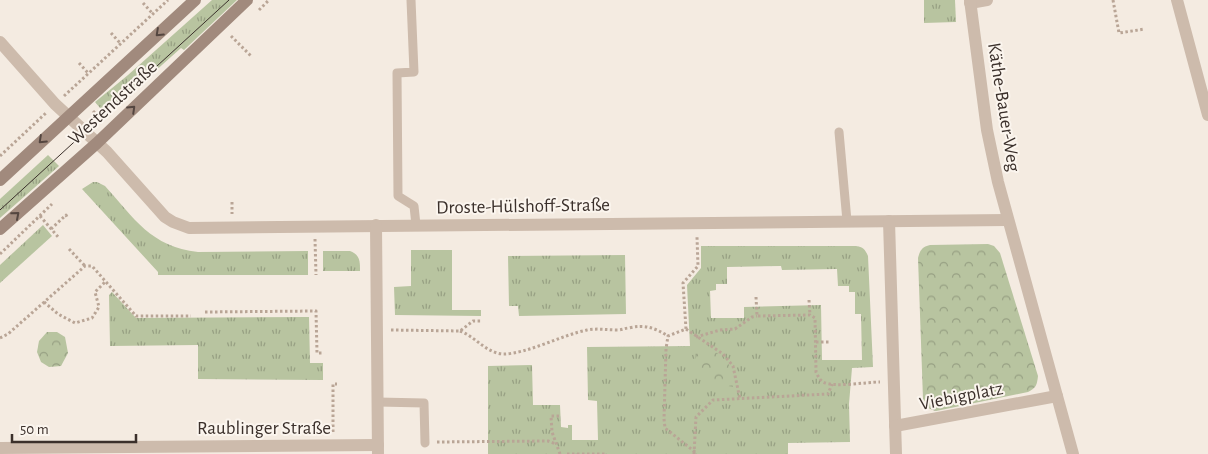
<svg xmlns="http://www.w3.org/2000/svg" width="1208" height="454" font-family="'Alegreya Sans',sans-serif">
<defs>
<pattern id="grass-tufts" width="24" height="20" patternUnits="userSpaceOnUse" patternTransform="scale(1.25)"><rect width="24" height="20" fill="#b8c4a0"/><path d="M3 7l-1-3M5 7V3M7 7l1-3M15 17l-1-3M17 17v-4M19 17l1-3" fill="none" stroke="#97a083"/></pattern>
<pattern id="park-crowns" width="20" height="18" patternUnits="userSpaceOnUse" patternTransform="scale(1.25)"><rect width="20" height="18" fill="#b8c4a0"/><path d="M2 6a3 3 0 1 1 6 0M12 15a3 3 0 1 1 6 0" fill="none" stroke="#97a083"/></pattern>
</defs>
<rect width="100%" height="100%" fill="#f4ebe1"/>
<g fill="url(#grass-tufts)" fill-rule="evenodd">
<path d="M212 0H237L184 50 181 48 106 115 95 102 128 75Z"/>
<path d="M924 0H955L956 22 924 23Z"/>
<path d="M48 155 59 166 0 218V199Z"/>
<path d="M93 182H97L105 186C134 218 151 247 198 252L308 251V275H158V272L82 189Z"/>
<path d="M43 225 52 236 0 283V265Z"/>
<path d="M701 246H856C863 247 865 249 868 256L873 367 852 368 849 404 850 442 788 443V454H488V366L532 365 533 405H560L561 427 568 428V425H572V440H598L597 401 588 400 587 347 690 346 687 285 701 268ZM781 266 782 270 837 269 838 286H849V292H855V314H861L862 360H822L821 305 744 307V318H711L710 291 716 290V284H727V267Z"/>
<path d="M411 250H452V310H481V316L395 315 394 287 411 286Z"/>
<path d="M323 251H350C360 255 360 261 360 271H323Z"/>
<path d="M625 255 626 314 519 316 518 306H509L508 256Z"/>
<path d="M112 292 136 318 309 317 310 363H323V380L198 379V345L110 346 109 295Z"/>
</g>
<g fill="url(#park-crowns)">
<path d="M988 244 994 246 1000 253 1038 376C1037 385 1036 388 1028 392L936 411C928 409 925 406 923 399L918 258C920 250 922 247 930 245Z"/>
<path d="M47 332H57L65 337 68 353 61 366 49 367 41 362 37 352 39 341Z"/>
<path d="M698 351 718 353 731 367 733 387 704 381 695 361Z"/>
</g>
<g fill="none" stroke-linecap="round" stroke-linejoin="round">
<g stroke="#b9a596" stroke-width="3" stroke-dasharray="2.5 2.5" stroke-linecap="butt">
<path d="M1113 0 1119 33 1145 29"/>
<path d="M143 3 153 14"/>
<path d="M259 10 269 0"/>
<path d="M111 33 121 44"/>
<path d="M231 36 252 57"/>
<path d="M79 63 89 74"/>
<path d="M994 83 1004 81"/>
<path d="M64 96 168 0"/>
<path d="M93 111 102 121"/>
<path d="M0 156 47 112"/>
<path d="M232 202V214"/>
<path d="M40 216 59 238"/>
<path d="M51 229 66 215 67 217"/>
<path d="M315 239 316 275"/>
<path d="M69 249 85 266"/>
<path d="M0 254 52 204"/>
<path d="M756 297 757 316 810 315 815 318 816 372C818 376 819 379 823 382 834 388 866 382 880 382"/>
<path d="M809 300 810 315"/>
<path d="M44 302 58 314 75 323 92 318 99 307 95 292 105 282"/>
<path d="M205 312 316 311 317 353H324"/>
<path d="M686 329 723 354 733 366 740 399"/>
<path d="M391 330 460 331 473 321H482"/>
<path d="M460 331C476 337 486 353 503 354 527 354 562 335 587 330 598 328 607 330 618 330 622 330 625 328 629 328 645 324 655 328 668 336"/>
<path d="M696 337 720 330 735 329 752 317 757 316"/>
<path d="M0 338 8 334 85 266H92L136 316H191"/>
<path d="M816 342H830"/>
<path d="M333 432V384H337"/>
<path d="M437 442 548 441 556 444"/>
<path d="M695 452 665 428 664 419 666 349 668 336 686 329 683 283 698 266 697 237"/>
<path d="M560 454 552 432 551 416H560"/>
<path d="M567 454H605"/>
<path d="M694 454 696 417 713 400 828 394 832 384"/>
</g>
<g stroke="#cdbbac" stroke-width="9">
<path d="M411 0 414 72 397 73 398 196 414 206 416 225"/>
<path d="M839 132 847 221"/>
<path d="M378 402 424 403 425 443"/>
</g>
<g stroke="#cdbbac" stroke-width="12">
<path d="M1177 0 1208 115"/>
<path d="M970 3 987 0"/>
<path d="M0 42 55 104 107 152 165 217 173 222 189 228 1007 220"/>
<path d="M889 221 896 454"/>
<path d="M376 225 378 453"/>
<path d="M1057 396 1073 454"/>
<path d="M895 426 1057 396 998 182 987 130 970 0"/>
<path d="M0 448 378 445"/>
</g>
<g stroke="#a18a7d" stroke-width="12">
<path d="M0 180 195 0"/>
<path d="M0 229 97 143 247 0"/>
</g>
<path stroke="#3b302b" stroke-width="1" d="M0 210 229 0"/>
</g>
<defs><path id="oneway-chevron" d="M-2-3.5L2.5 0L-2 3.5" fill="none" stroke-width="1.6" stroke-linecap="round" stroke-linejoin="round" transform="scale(1.25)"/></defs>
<g stroke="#544640">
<use href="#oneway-chevron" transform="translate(159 33) rotate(137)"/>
<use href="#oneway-chevron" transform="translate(132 109) rotate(-44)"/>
<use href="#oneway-chevron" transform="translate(42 140) rotate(137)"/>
<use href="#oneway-chevron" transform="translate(16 215) rotate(-41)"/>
</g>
<g text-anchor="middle" stroke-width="4" stroke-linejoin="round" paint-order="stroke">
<g font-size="19" fill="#3b302b" stroke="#fbf5ee">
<text transform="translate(112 102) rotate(-43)" y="7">Westendstraße</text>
<text transform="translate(1005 107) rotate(81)" y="7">Käthe-Bauer-Weg</text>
<text transform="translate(523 205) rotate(-1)" y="7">Droste-Hülshoff-Straße</text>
<text transform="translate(961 395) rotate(-11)" y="7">Viebigplatz</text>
<text x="264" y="434">Raublinger Straße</text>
</g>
</g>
<path d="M12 434v8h124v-8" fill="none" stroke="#3b302b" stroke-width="2.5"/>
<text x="20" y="434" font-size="15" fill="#3b302b" stroke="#fbf5ee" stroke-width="4" paint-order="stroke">50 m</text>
</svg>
